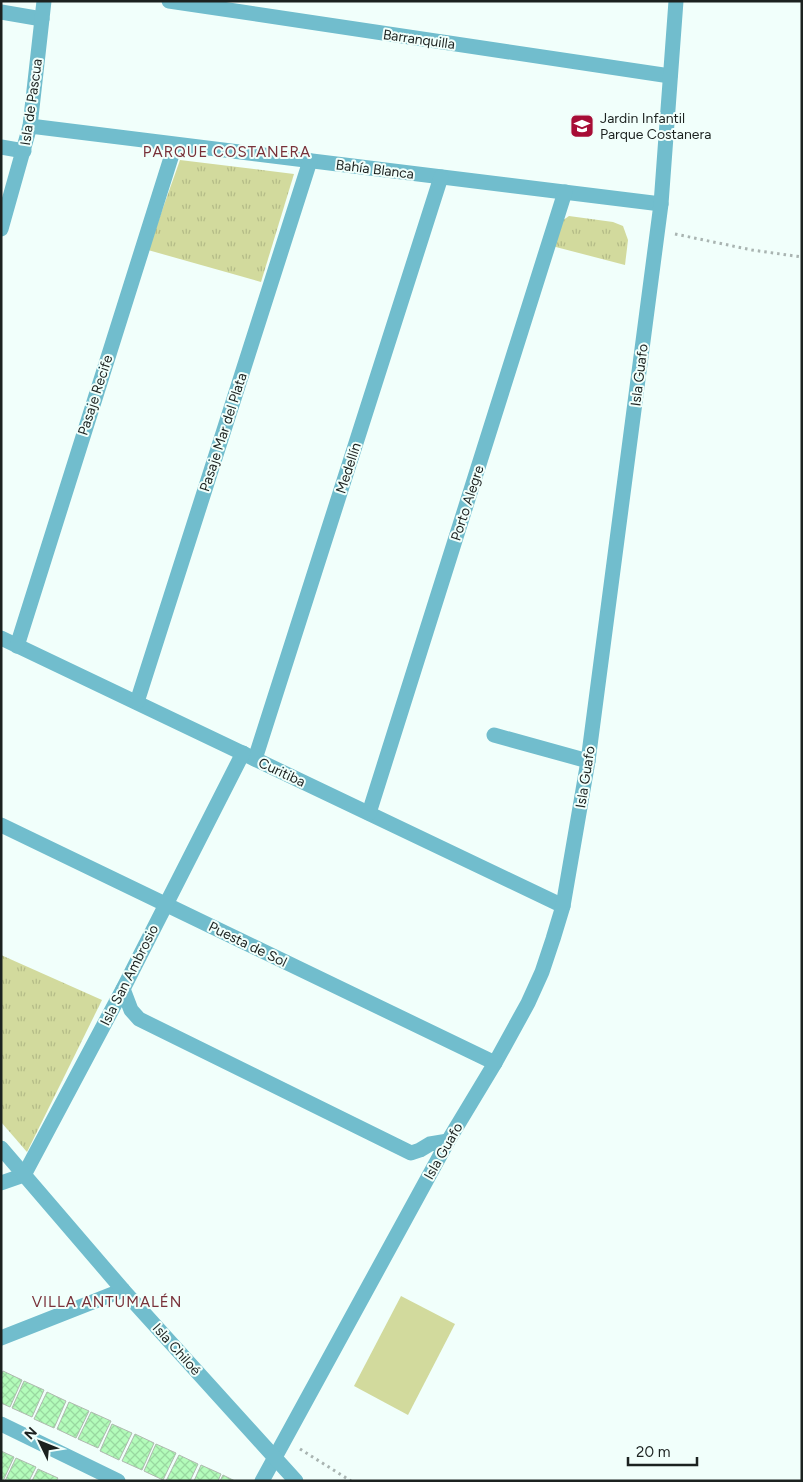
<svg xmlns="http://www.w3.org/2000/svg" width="803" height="1482" font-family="Figtree,sans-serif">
<defs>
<pattern id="grass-tufts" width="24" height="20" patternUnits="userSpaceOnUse" patternTransform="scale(1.25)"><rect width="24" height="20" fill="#d2da9d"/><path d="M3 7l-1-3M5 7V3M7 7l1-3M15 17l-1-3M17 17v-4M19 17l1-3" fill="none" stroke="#b4bb87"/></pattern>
<pattern id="building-cross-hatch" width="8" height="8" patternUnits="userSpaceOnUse" patternTransform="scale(1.25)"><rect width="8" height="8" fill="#b3fcba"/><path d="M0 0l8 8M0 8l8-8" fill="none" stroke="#99d8a0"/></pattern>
</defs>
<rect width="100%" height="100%" fill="#f1fffb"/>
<g fill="url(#grass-tufts)">
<path d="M180 160 294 174 261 282 148 250Z"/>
<path d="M569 216 613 222 623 226 628 240 625 265 552 246 562 221Z"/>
<path d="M1 955 102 1000 27 1152 1 1122Z"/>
</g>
<path fill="#d2da9d" d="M401 1296 455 1324 408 1415 354 1386Z"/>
<g fill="url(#building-cross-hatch)" stroke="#afbaaf">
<path d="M3 1371 22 1380 10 1407 1 1403V1375Z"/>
<path d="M24 1381 44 1390 32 1417 12 1408Z"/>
<path d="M47 1392 66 1401 54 1428 34 1419Z"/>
<path d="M69 1402 89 1411 76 1438 57 1429Z"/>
<path d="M91 1412 111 1421 98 1448 78 1439Z"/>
<path d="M112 1424 132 1433 119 1460 100 1451Z"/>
<path d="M135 1434 154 1443 142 1470 122 1461Z"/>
<path d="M156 1444 176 1453 163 1480 144 1471Z"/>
<path d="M1 1451 14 1457 3 1481H1Z"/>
<path d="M179 1455 198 1464 190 1481H166Z"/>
<path d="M16 1458 36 1467 29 1481H5Z"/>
<path d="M201 1465 221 1474 218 1481H194Z"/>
<path d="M38 1469 58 1478 56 1481H32Z"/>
<path d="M223 1475 235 1481H220Z"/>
</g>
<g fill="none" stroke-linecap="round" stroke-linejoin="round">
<g stroke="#a9b4b1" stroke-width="3" stroke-dasharray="2.5 4" stroke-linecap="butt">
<path d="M675 234 752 250 802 257"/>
<path d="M300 1449 351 1481"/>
</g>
<g stroke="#71bdcd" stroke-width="15">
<path d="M169 1 670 76"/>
<path d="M1 12 42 19"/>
<path d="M30 126 661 204"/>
<path d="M1 147 24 151"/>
<path d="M1 229 30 126 44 1"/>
<path d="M1 638 563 906"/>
<path d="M17 646 175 145"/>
<path d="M137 702 310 161"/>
<path d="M494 735 588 761"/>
<path d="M255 759 441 177"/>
<path d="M369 813 565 192"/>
<path d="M1 825 495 1063"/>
<path d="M123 989 131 1010 139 1019 411 1153 420 1150 430 1144 448 1141"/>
<path d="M1 1183 24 1175 123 989 243 753"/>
<path d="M1 1338 123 1290"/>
<path d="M1 1424 118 1481"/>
<path d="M262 1481 448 1141 495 1063 528 1003 542 972 553 939 563 906 588 761 661 204 676 1"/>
</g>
<path stroke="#71bdcd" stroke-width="15" d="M1 1148 123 1290 296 1481"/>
</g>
<defs>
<g id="school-square" transform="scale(1.25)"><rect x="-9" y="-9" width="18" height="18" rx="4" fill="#a70d36" stroke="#f1fffb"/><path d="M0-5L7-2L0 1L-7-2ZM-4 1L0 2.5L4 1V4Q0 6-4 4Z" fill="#fff"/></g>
</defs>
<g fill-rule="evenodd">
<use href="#school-square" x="582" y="126"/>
</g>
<g text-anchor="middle" stroke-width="4" stroke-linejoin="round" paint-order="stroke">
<g font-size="14" fill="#1c2220" stroke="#f1fffb">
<text transform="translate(419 39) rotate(8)" y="5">Barranquilla</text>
<text transform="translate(31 102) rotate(-82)" y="5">Isla de Pascua</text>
<text transform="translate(375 169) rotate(7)" y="5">Bahía Blanca</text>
<text transform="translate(639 375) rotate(-83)" y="5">Isla Guafo</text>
<text transform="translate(95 395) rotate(-72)" y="5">Pasaje Recife</text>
<text transform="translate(223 432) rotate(-72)" y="5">Pasaje Mar del Plata</text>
<text transform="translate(348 468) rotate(-72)" y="5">Medellín</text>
<text transform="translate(467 503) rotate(-72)" y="5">Porto Alegre</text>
<text transform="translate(282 772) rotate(25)" y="5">Curitiba</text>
<text transform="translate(585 777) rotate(-81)" y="5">Isla Guafo</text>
<text transform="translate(248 944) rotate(26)" y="5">Puesta de Sol</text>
<text transform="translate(129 975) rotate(-63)" y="5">Isla San Ambrosio</text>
<text transform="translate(443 1151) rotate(-60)" y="5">Isla Guafo</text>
<text transform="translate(177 1349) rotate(48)" y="5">Isla Chiloé</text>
</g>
<g font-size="14" fill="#1c2220" stroke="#f1fffb" text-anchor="start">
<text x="600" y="123">Jardin Infantil<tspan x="600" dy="16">Parque Costanera</tspan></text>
</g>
<g font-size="15" letter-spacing="1" fill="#793139" stroke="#f1fffb">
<text x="227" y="157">PARQUE COSTANERA</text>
<text x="107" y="1307">VILLA ANTUMALÉN</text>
</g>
</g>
<rect width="803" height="1482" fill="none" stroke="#1c2220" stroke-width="5"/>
<g transform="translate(40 1442) rotate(313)" stroke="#f1fffb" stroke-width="4" paint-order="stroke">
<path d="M0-4L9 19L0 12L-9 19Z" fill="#1c2220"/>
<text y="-8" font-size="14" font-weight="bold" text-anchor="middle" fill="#1c2220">N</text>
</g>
<path d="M628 1457v8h69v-8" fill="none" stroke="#1c2220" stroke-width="2.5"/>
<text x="636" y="1457" font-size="15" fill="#1c2220" stroke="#f1fffb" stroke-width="4" paint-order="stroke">20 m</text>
</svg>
